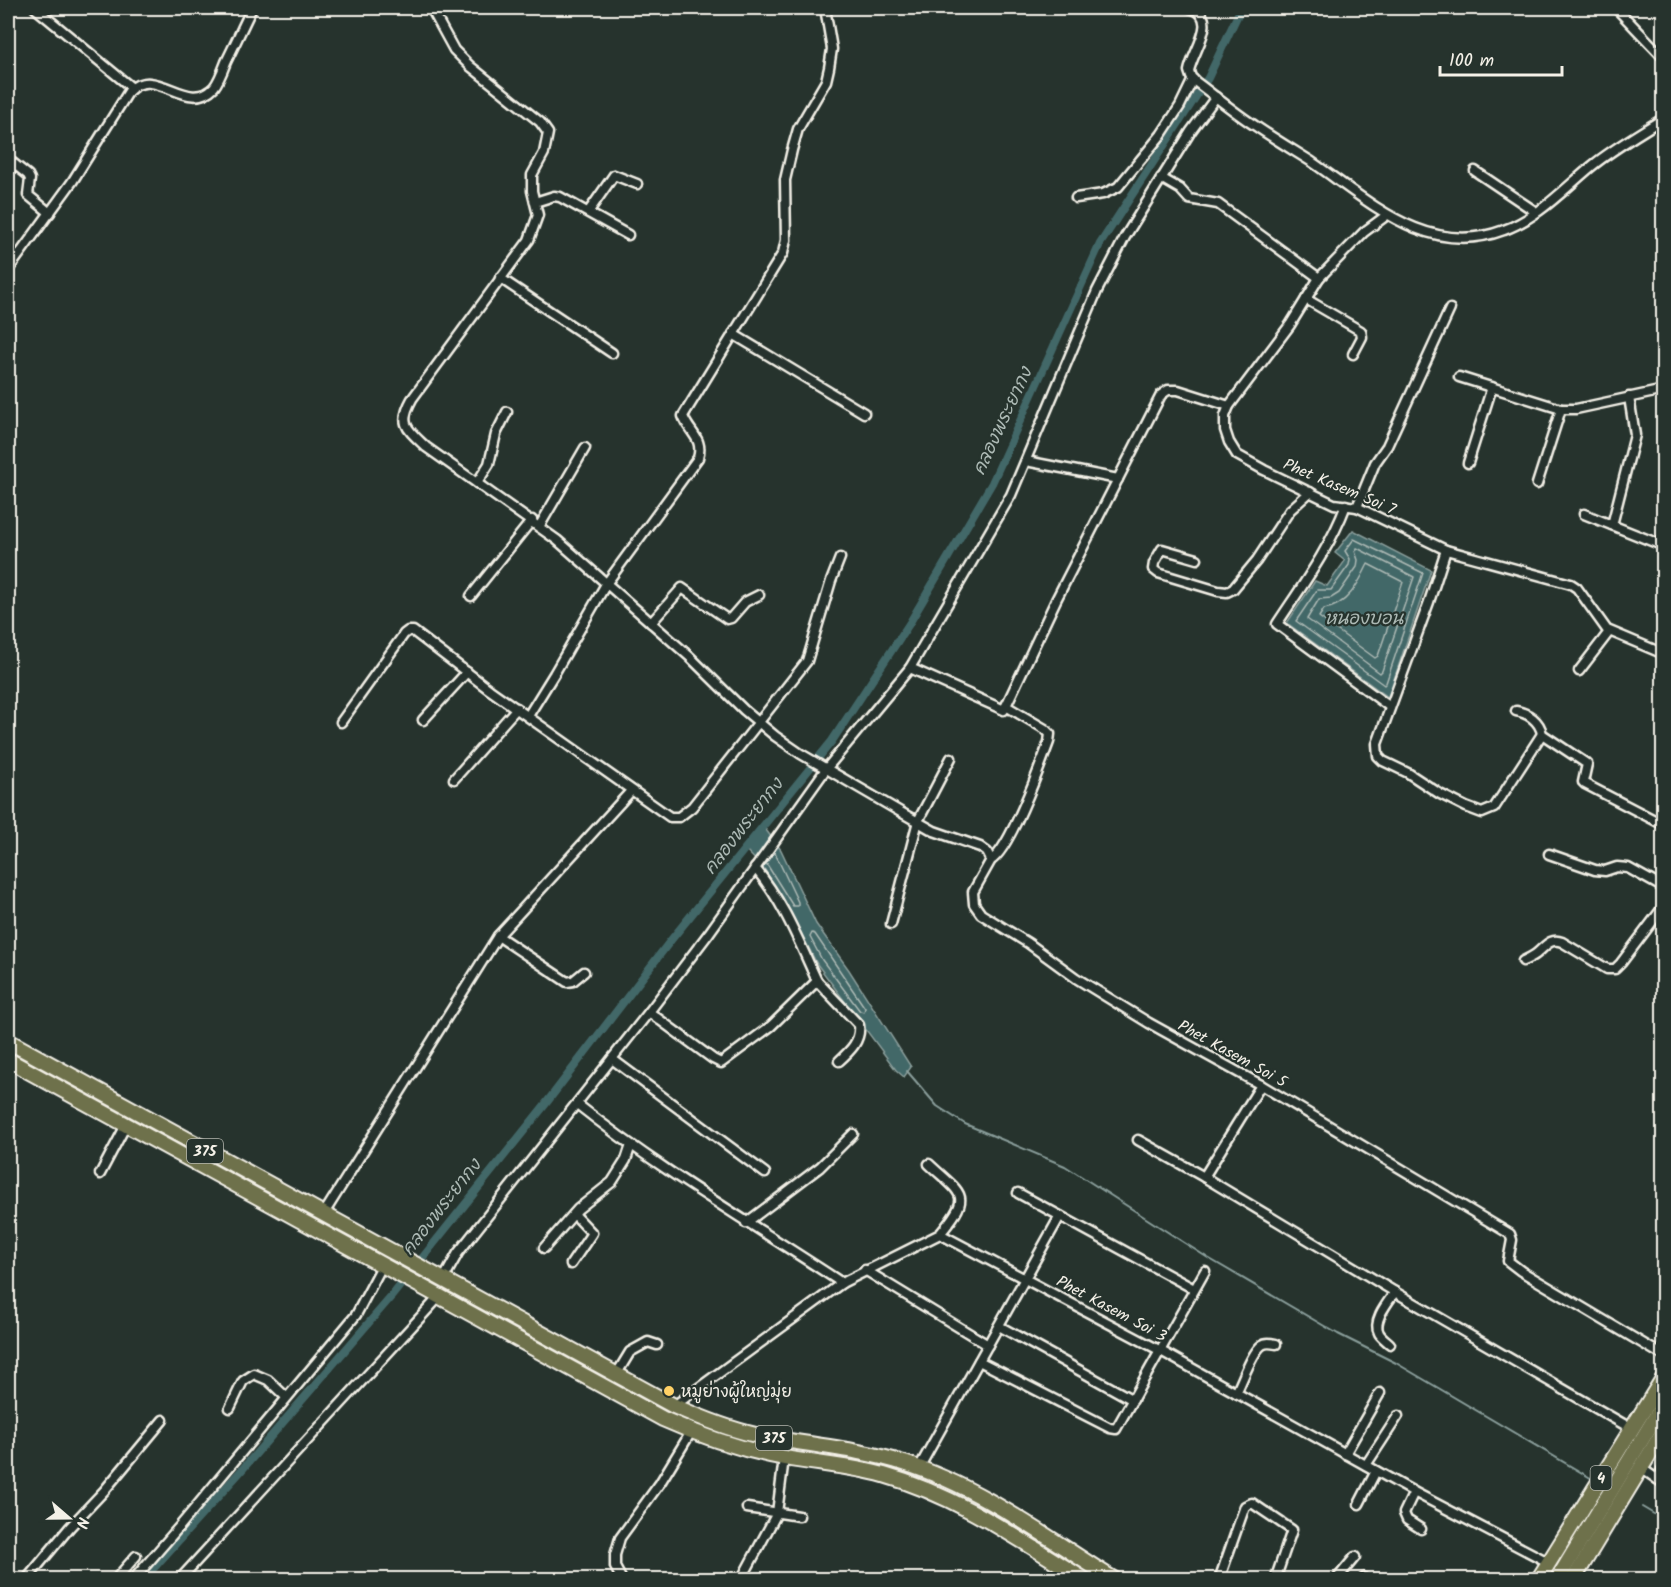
<svg xmlns="http://www.w3.org/2000/svg" width="1671" height="1587" font-family="Kalam,'Playpen Sans Thai',sans-serif">
<rect width="100%" height="100%" fill="#26332d"/>
<filter id="ink" filterUnits="userSpaceOnUse"><feTurbulence type="fractalNoise" baseFrequency=".0167" numOctaves="2"/><feDisplacementMap in="SourceGraphic" scale="12" xChannelSelector="R" yChannelSelector="G"/><feConvolveMatrix kernelMatrix="1 2 1 2 8 2 1 2 1" color-interpolation-filters="sRGB"/></filter>
<g filter="url(#ink)">
<g fill="#436768" stroke="#8a9e9b" stroke-width="1.5">
<path d="M1353 530 1431 570 1388 697 1287 623 1315 581 1327 586 1345 561 1335 553Z"/>
<path d="M763 826 781 850 816 924 849 970 911 1067 904 1077 896 1070 817 964 794 919 765 870 745 849Z"/>
</g>
<g fill="none" stroke-linecap="round" stroke-linejoin="round">
<g stroke="#adbab5" stroke-width="1.5">
<path d="M1354 539 1423 573 1386 683 1384 685 1296 621 1317 590H1331L1349 565 1350 559 1345 551Z"/>
<path d="M1357 548 1414 577 1382 671 1380 673 1307 619 1319 599 1331 598 1339 593 1357 567 1358 560 1355 551Z"/>
<path d="M1368 564 1403 582 1378 656 1375 658 1319 617 1324 609C1347 606 1359 583 1368 564Z"/>
<path d="M766 863 793 906H798V902L774 851"/>
<path d="M812 933 815 934 865 1008 864 1012 860 1011 822 960 810 937Z"/>
</g>
<g stroke="#8a9e9b" stroke-width="2">
<path d="M907 1071 937 1106 965 1124 1065 1166 1208 1258 1338 1334 1396 1363 1594 1480"/>
<path d="M1642 1507 1664 1520"/>
</g>
<path stroke="#436768" stroke-width="8" d="M143 1580 241 1471 391 1297 544 1106 671 940 832 741 909 624 992 483 1100 244 1208 78 1241 8"/>
<g stroke="#f4f1e8" stroke-width="13">
<g id="minor">
<path d="M35 8 132 88"/>
<path d="M431 8 454 50 470 66 540 122 548 133 544 153 532 175V191L538 215 529 240 412 399C398 424 407 429 426 447L557 540 690 657 744 710 775 736 801 754 904 814 934 831 980 847 987 852 991 860 973 892 974 904 981 914 1028 943 1076 978 1149 1023 1261 1085 1510 1234 1512 1240 1508 1261 1521 1271 1664 1356"/>
<path d="M1190 8C1221 17 1193 50 1189 71L1191 77 1196 82C1215 96 1234 112 1254 125 1273 138 1293 150 1312 162 1369 201 1428 259 1504 230 1538 218 1564 189 1592 166 1614 148 1639 134 1664 118"/>
<path d="M1616 8 1664 58"/>
<path d="M8 159 28 175 30 179 28 195 50 213"/>
<path d="M1475 171 1536 212"/>
<path d="M1161 178 1180 189 1189 199 1218 204 1319 278"/>
<path d="M1076 198 1103 194 1118 187 1161 135 1180 106 1193 79"/>
<path d="M535 202 554 196 560 197 628 235"/>
<path d="M589 211 614 175 637 184"/>
<path d="M1387 215 1364 232 1319 278 1290 325 1229 406 1225 416V430L1229 442 1237 455 1264 470 1334 504 1357 507 1446 550 1571 584 1577 588 1607 630 1664 654"/>
<path d="M8 270 72 182 129 91C156 64 187 115 214 87 219 81 223 70 226 62 235 44 243 26 252 8"/>
<path d="M500 278 612 353"/>
<path d="M1306 299 1361 331 1362 337 1353 354"/>
<path d="M733 334 864 413"/>
<path d="M1459 377 1561 409H1576L1664 390"/>
<path d="M1026 461 1118 479"/>
<path d="M1468 463 1492 387"/>
<path d="M477 483 489 464 496 434 507 412"/>
<path d="M1537 484 1561 409"/>
<path d="M1346 505C1330 548 1302 586 1277 624L1390 707"/>
<path d="M1357 507 1375 463 1387 446 1450 309"/>
<path d="M1584 514 1664 546"/>
<path d="M1612 525 1635 435 1629 397"/>
<path d="M539 527 585 448"/>
<path d="M1446 550 1429 602 1377 744 1378 756 1383 761 1408 773 1440 794 1466 807 1482 813 1494 808 1542 734"/>
<path d="M1197 559 1162 549 1154 563 1153 569 1158 573 1218 591 1227 592 1233 589 1257 560 1290 510 1310 492"/>
<path d="M471 596 532 520"/>
<path d="M651 623 682 588 727 619 731 618 745 602 759 595"/>
<path d="M910 668 1011 495 1097 291 1125 237 1191 131 1216 97"/>
<path d="M1579 671 1609 632"/>
<path d="M1516 711C1528 713 1540 721 1542 734L1587 764 1583 782 1585 784 1664 825"/>
<path d="M528 716 554 674 606 584 698 458C704 438 689 433 683 416L783 253 786 240 785 180 792 150 798 129 826 81 829 68 832 49 825 8"/>
<path d="M423 720 467 672"/>
<path d="M341 722 404 634 408 631H413L490 690 670 817H679L692 807 807 661 831 581 840 558"/>
<path d="M454 779 517 708"/>
<path d="M1549 854 1595 870 1605 871 1617 867 1628 868 1664 888"/>
<path d="M991 860C1009 851 1041 764 1049 742L1050 734 1045 729 1006 706"/>
<path d="M755 868C783 901 799 942 817 981"/>
<path d="M891 924 918 821 951 758"/>
<path d="M498 936 567 982 573 981 584 972"/>
<path d="M1523 961C1527 959 1532 957 1536 954 1545 947 1550 937 1562 942L1607 969H1615L1621 963 1664 906"/>
<path d="M649 1012 713 1059 721 1063 771 1026 817 981 859 1025C861 1041 850 1051 839 1061"/>
<path d="M612 1059 765 1173"/>
<path d="M577 1104C661 1171 753 1224 842 1283"/>
<path d="M1138 1140 1204 1177 1395 1292 1632 1429"/>
<path d="M929 1164C963 1196 973 1194 940 1234"/>
<path d="M100 1174 126 1125"/>
<path d="M1204 1177 1261 1085"/>
<path d="M1018 1193 1194 1289"/>
<path d="M323 1215 498 936 631 791"/>
<path d="M746 1223 820 1167 853 1134"/>
<path d="M544 1248 578 1209 612 1182 626 1160 631 1145"/>
<path d="M571 1264 592 1233 574 1214"/>
<path d="M865 1270 988 1345"/>
<path d="M443 1280 458 1253 649 1012 709 933 826 769 910 668 1004 710 1056 600 1161 395 1168 390H1178L1229 406"/>
<path d="M999 1326 1133 1400"/>
<path d="M1390 1344C1387 1341 1381 1337 1379 1333 1372 1321 1388 1302 1395 1292"/>
<path d="M979 1361 1110 1428 1116 1429 1205 1271"/>
<path d="M616 1375 630 1352 648 1342 657 1345"/>
<path d="M1236 1393C1242 1382 1252 1352 1262 1345 1266 1342 1271 1343 1276 1344"/>
<path d="M674 1406 842 1283 940 1234 1161 1351 1414 1492 1548 1562"/>
<path d="M230 1408 243 1381 254 1374 268 1380 286 1397"/>
<path d="M1345 1454 1380 1393"/>
<path d="M1366 1465 1398 1416"/>
<path d="M919 1468 1060 1216"/>
<path d="M1641 1468 1664 1484"/>
<path d="M1657 1479 1664 1468"/>
<path d="M1414 1492 1404 1513 1407 1520 1421 1529"/>
<path d="M1359 1504 1376 1471"/>
<path d="M747 1508 799 1516"/>
<path d="M26 1580 70 1527 104 1491 163 1420"/>
<path d="M115 1580 136 1556"/>
<path d="M133 1580 180 1526 356 1315 382 1266"/>
<path d="M179 1580 439 1297"/>
<path d="M622 1580 615 1567V1555L620 1538 660 1483 691 1432"/>
<path d="M741 1580 777 1513 784 1458"/>
<path d="M1219 1580 1245 1506 1252 1503 1292 1530 1275 1580"/>
<path d="M1336 1580 1355 1557"/>
<path d="M1362 1580 1364 1578"/>
</g>
</g>
<g stroke="#f4f1e8" stroke-width="18">
<g id="primary">
<path d="M8 1041 674 1406C701 1418 728 1429 756 1435 805 1445 856 1448 904 1463 981 1487 1047 1538 1115 1580"/>
<path d="M8 1060 663 1419C703 1437 742 1450 785 1458 817 1464 852 1466 884 1475 958 1496 1020 1540 1085 1580"/>
</g>
</g>
<g stroke="#f4f1e8" stroke-width="18">
<g id="trunk">
<path d="M1538 1580 1664 1377"/>
<path d="M1557 1580 1664 1403"/>
<path d="M1573 1580 1664 1430"/>
</g>
</g>
<use href="#minor" stroke="#26332d" stroke-width="8"/>
<use href="#primary" stroke="#6e714b" stroke-width="14"/>
<use href="#trunk" stroke="#6e714b" stroke-width="14"/>
</g>
</g>
<circle fill="#ffd166" stroke="#26332d" stroke-width="2" cx="669" cy="1391" r="6"/>
<g text-anchor="middle" stroke-width="4.5" stroke-linejoin="round" paint-order="stroke">
<g fill="#26332d" stroke="#b6b8b0" stroke-width="1.5">
<rect x="187" y="1139" width="36" height="24" rx="4.5"/>
<rect x="756" y="1426" width="36" height="24" rx="4.5"/>
<rect x="1590.5" y="1466" width="21" height="24" rx="4.5"/>
</g>
<g font-size="15" font-weight="bold" fill="#f4f1e8">
<text x="205" y="1156">375</text>
<text x="774" y="1443">375</text>
<text x="1601" y="1483">4</text>
</g>
<g font-size="16" fill="#f4f1e8" stroke="#26332d">
<text transform="translate(1340 486) rotate(23)" y="6">Phet Kasem Soi 7</text>
<text transform="translate(1233 1053) rotate(29)" y="6">Phet Kasem Soi 5</text>
<text transform="translate(1112 1308) rotate(28)" y="6">Phet Kasem Soi 3</text>
</g>
<g font-size="16" fill="#f4f1e8" stroke="#26332d" text-anchor="start">
<text x="681" y="1397">หมูย่างผู้ใหญ่มุ่ย</text>
</g>
<g font-size="18" font-style="italic" fill="#adbab5" stroke="#26332d">
<text transform="translate(1002 421) rotate(-65)" y="6">คลองพระยากง</text>
<text x="1364" y="624">หนองบอน</text>
<text transform="translate(743 826) rotate(-52)" y="6">คลองพระยากง</text>
<text transform="translate(441 1207) rotate(-52)" y="6">คลองพระยากง</text>
</g>
</g>
<rect width="1671" height="1587" fill="none" stroke="#26332d" stroke-width="30"/>
<rect x="15" y="15" width="1641" height="1557" fill="none" stroke="#f4f1e8" stroke-width="2" filter="url(#ink)"/>
<g transform="translate(69 1518) rotate(110)" stroke="#26332d" stroke-width="4.5" paint-order="stroke">
<path d="M0-4.5L10 22L0 15L-10 22Z" fill="#f4f1e8"/>
<text y="-9" font-size="16" font-weight="bold" text-anchor="middle" fill="#f4f1e8">N</text>
</g>
<path d="M1440 66v9h122v-9" fill="none" stroke="#f4f1e8" stroke-width="3"/>
<text x="1449" y="66" font-size="18" fill="#f4f1e8" stroke="#26332d" stroke-width="4.5" paint-order="stroke">100 m</text>
</svg>
